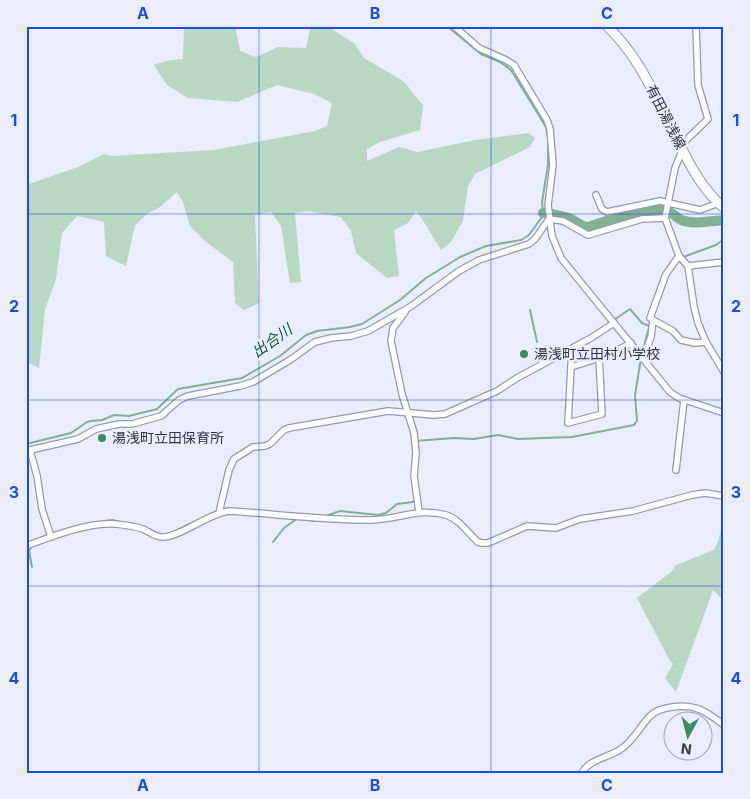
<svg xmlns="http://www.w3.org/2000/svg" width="750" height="799" font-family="Inter,'Noto Sans JP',sans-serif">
<rect width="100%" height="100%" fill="#ebedfd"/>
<g fill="#b8d8c3">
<path d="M184 26H235L240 51 256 57 278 47 306 48 311 26H332L333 30 354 43 364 58 403 81 423 105 420 130 380 142 367 149V161L399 147 418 152 475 140 528 133 535 138 530 147 475 174 468 186 463 221 451 242 441 250C432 237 426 223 416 211L408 223 394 230 399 276 387 278 356 253 351 231 341 217 307 211 295 213 301 282 290 283 281 226 271 212 255 215 259 303 244 310 235 303 233 262 206 242 190 226 183 202 177 192 160 207 147 214 135 225 126 266 106 256 104 222 77 216 62 233 56 279 45 309 39 368 28 363 26 351V185L78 167 104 154 111 156 214 150 315 131 327 126 332 103 314 94 277 85 237 102 188 98 167 85 154 65 166 61 183 59Z"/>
<path d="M723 516 724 601 713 590 676 692 665 678 673 664 669 659 637 598 671 572 676 565 714 550 719 539Z"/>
</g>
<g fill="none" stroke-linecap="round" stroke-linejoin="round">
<g stroke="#81b192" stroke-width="2">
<path d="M683 257 716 245 724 239"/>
<path d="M530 310 537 342"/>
<path d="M614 320 630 309 642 323 649 326"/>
<path d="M552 352 559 353"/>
<path d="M642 354 651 320"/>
<path d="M415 441 454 438 474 439 498 435 518 439 572 437 634 425 637 421 635 395 641 358"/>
<path d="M26 444 71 433 87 422 91 421 102 420 114 415 129 416 157 409 178 389 242 378 280 356 306 335 317 331 350 327 362 324 400 300 426 278 460 257 486 246 521 240 529 235 542 217 543 213 542 202 548 165V139L546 127 511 70 500 62 481 54 447 26"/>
<path d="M323 517 340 511 378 515 386 513 397 504 413 502 415 498"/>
<path d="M310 520 313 521 319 520"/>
<path d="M104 521 113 520 119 522"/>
<path d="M171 533 198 520"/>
<path d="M273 542 284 528 298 518"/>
<path d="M32 567 29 551 32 546"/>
</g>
<path stroke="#81b192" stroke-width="10" d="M543 213C553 214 563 215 573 220 578 223 582 227 588 227 608 221 644 207 664 210 672 211 675 217 681 220 694 225 710 221 724 220"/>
<g stroke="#9598b0" stroke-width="8">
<g id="minor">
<path d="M454 26 479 48 506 60 514 65 547 120 550 129 553 165 548 205 552 236 561 258 670 392 679 398 724 413"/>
<path d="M680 146 708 119 698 85 696 26"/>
<path d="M682 151 675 168 665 218 679 256 688 266 694 307 698 323 706 342 724 372"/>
<path d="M596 195 602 209 607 212 660 201 700 210 724 201"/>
<path d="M688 266 724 262"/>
<path d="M405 312 393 328 391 341 402 394 414 433 416 453 414 476 419 512"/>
<path d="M653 320 673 331 681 340 695 343 706 342"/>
<path d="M572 349 571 367 609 355 631 343"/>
<path d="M643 358 651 337 653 320 650 318 666 274 679 256"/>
<path d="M571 367 568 423 602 414 599 358"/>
<path d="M30 450 37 476 42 509 51 537"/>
<path d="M26 451 78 439 96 429 119 424H132L161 416 179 400 188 396 240 386 253 382 290 360 315 342 331 338 351 336 368 331 410 307 459 271 479 260 529 244 535 239 549 219 563 221 588 235 642 219 665 218"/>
<path d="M676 470 684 400"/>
<path d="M219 513 229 470 234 459 253 447 265 446 270 444 284 430 289 428 388 411 434 415 445 414 497 391 517 378 591 338 614 323"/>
<path d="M26 546C50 537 91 521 116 524 125 525 135 526 143 529 150 532 156 538 164 537 184 535 207 514 229 511 276 514 323 520 370 520 397 520 419 507 446 515 459 519 468 533 478 542L482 543H488L527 526 556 528 580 519 633 511 692 495 705 493 724 496"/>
<path d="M582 773C589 759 610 757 621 749 633 741 640 727 649 717 660 705 687 704 701 710 710 714 717 720 724 725"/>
</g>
</g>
<g stroke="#9598b0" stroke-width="11">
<path id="primary" d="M607 26C644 61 660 109 684 153 694 173 706 193 724 208"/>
</g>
<use href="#minor" stroke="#fff" stroke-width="5.5"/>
<use href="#primary" stroke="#fff" stroke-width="9"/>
</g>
<path fill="none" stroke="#1d4ed8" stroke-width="1" stroke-opacity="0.55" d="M259 26V773M491 26V773M26 214H724M26 400H724M26 586H724"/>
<g fill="#398d5f" stroke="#ebedfd" stroke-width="2">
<circle cx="524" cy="354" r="5"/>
<circle cx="102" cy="438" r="5"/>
</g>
<g text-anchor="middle" stroke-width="5" stroke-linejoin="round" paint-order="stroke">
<g font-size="14" fill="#34353f" stroke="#ebedfd">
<text transform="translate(666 117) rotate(63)" y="5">有田湯浅線</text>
</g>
<g font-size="14" fill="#34353f" stroke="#ebedfd" text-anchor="start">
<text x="534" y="359">湯浅町立田村小学校</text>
<text x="112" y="443">湯浅町立田保育所</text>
</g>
<g font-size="15" font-style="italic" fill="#055b35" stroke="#ebedfd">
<text transform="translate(272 341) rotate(-35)" y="5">出合川</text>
</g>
</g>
<rect width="750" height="799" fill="none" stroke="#ebedfd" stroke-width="55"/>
<g transform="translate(688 736) rotate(187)"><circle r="24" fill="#ebedfd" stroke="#a2a3b1"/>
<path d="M0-4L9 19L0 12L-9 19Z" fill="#398d5f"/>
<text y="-8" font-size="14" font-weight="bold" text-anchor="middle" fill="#34353f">N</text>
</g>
<rect x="28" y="28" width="694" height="744" fill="none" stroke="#1d4ed8" stroke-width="2"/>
<g font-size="16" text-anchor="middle" font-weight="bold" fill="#1d4ed8">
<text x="143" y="19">A</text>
<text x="375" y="19">B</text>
<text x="607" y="19">C</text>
<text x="14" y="126">1</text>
<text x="736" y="126">1</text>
<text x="14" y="312">2</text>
<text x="736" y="312">2</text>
<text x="14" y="498">3</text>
<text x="736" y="498">3</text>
<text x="14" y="684">4</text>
<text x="736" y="684">4</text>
<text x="143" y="791">A</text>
<text x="375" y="791">B</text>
<text x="607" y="791">C</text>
</g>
</svg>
